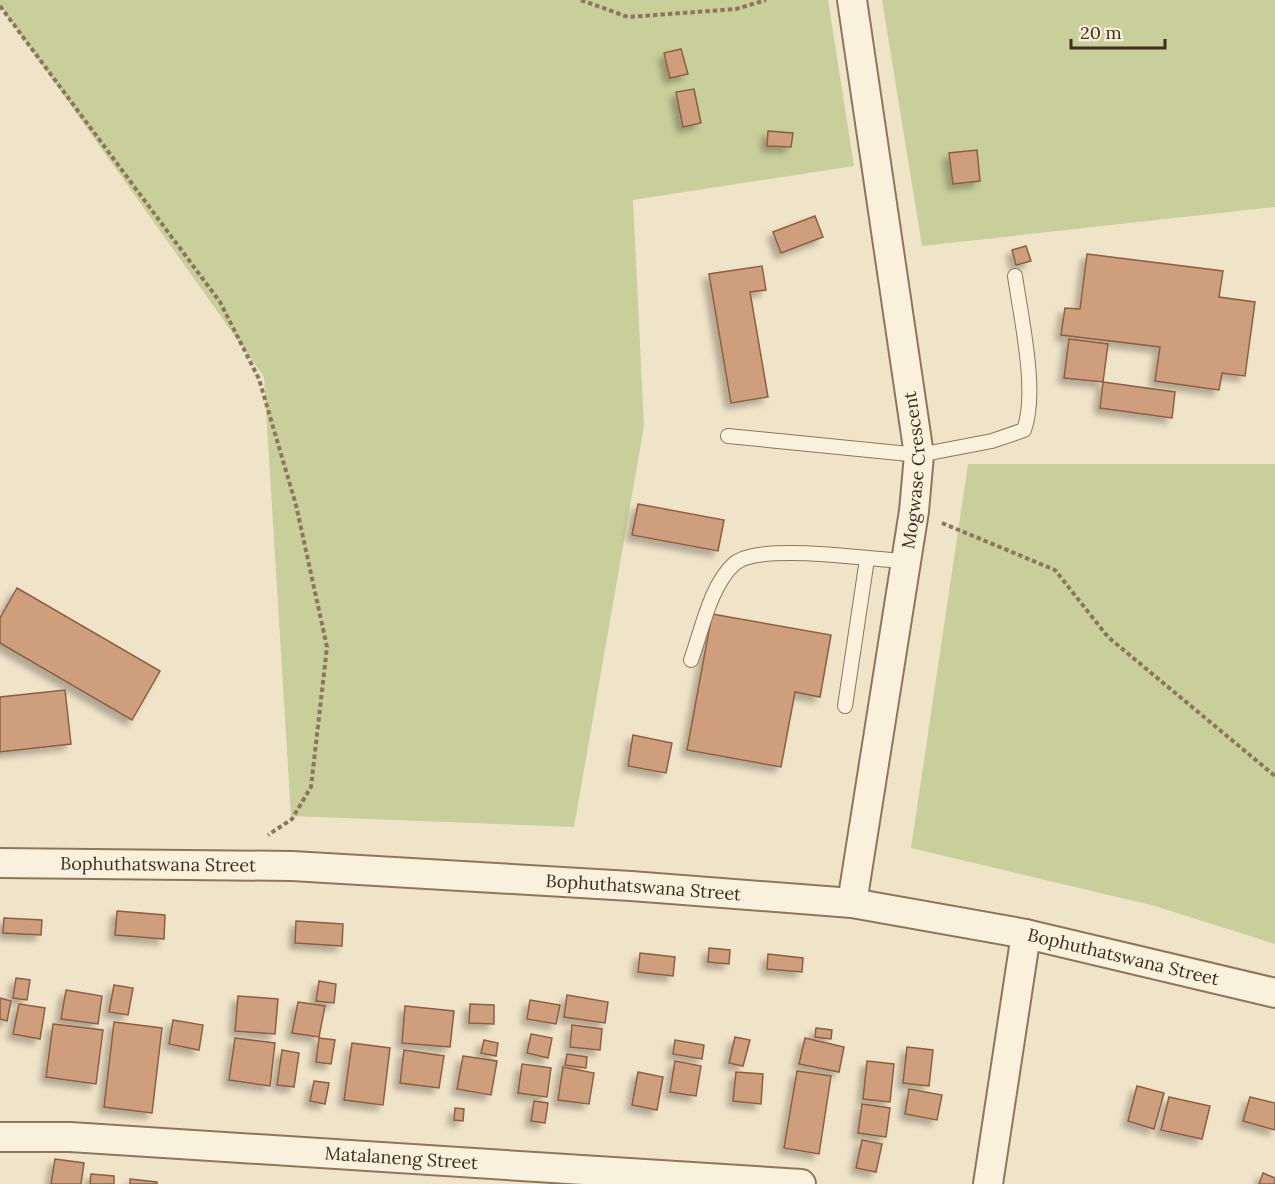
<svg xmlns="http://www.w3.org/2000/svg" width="1275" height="1184" font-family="Lora,serif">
<defs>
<filter id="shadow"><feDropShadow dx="-5.5" dy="5.5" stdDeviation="3" flood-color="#0004"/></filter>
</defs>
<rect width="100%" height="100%" fill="#f0e4c8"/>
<g fill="#c9cf9b">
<path d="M0 0H828L854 166 633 200 644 426 574 827 291 816 264 377 0 6Z"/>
<path d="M882 0H1275V207L922 246Z"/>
<path d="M968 464H1275V944L1155 906 911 848Z"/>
</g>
<g fill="#cf9f7d" stroke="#8d5f41" stroke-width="1.5" filter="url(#shadow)">
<path d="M681 49 688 74 670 78 664 53Z"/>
<path d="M694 89 701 123 683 127 676 92Z"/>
<path d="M768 131 793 133 791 147 767 146Z"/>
<path d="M977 150 980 181 953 184 949 153Z"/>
<path d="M815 216 823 237 781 253 773 232Z"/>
<path d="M1026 246 1031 261 1016 265 1012 250Z"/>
<path d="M1087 254 1223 271 1219 297 1255 302 1245 376 1222 373 1219 390 1155 381 1160 347 1061 335 1065 308 1080 309Z"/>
<path d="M762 266 766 290 750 292 768 397 731 403 709 274Z"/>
<path d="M1069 339 1108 344 1103 382 1064 378Z"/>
<path d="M1103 382 1175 392 1172 418 1100 408Z"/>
<path d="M638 504 724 520 718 551 632 535Z"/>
<path d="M17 588 160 671 132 720 0 643V618Z"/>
<path d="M712 614 831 635 820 697 795 692 781 767 687 750Z"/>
<path d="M65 690 71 744 0 752V697Z"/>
<path d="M633 735 672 743 666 773 628 766Z"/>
<path d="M117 911 165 915 164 939 115 935Z"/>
<path d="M4 918 42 920 41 935 3 933Z"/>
<path d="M296 921 343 924 342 946 295 943Z"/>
<path d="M709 948 730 950 729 964 708 962Z"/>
<path d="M640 953 675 957 673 976 638 972Z"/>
<path d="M768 954 803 958 802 972 767 969Z"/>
<path d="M16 978 30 980 27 1000 13 998Z"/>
<path d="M319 981 336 984 334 1003 316 1001Z"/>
<path d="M114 985 133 988 128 1015 109 1012Z"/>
<path d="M66 990 102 996 98 1024 61 1019Z"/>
<path d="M567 995 608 1002 605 1023 564 1017Z"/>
<path d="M238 996 278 999 275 1034 235 1031Z"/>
<path d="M0 998 11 1001 7 1021 0 1019Z"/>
<path d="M530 1000 560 1005 556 1024 527 1019Z"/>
<path d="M298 1002 325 1006 319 1037 292 1033Z"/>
<path d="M19 1004 45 1008 40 1039 13 1034Z"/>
<path d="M470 1004 494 1005V1024L469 1023Z"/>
<path d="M405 1006 454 1011 450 1047 402 1043Z"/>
<path d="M173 1020 203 1025 199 1050 169 1044Z"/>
<path d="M114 1022 162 1028 152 1113 104 1107Z"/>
<path d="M53 1024 103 1030 96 1084 46 1077Z"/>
<path d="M572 1025 602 1029 600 1050 570 1047Z"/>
<path d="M816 1028 832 1030 831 1039 815 1037Z"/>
<path d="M531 1034 552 1038 548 1058 527 1053Z"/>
<path d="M735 1037 750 1040 743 1066 729 1063Z"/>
<path d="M235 1038 275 1043 270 1086 229 1080Z"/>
<path d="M319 1038 335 1040 331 1064 316 1062Z"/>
<path d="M805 1038 844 1047 839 1072 799 1064Z"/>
<path d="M484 1040 498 1043 496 1056 481 1053Z"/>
<path d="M675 1040 704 1045 702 1059 673 1054Z"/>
<path d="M352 1043 390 1048 383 1105 344 1100Z"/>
<path d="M907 1047 933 1050 929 1086 903 1083Z"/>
<path d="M282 1050 299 1053 294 1087 277 1085Z"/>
<path d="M404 1050 444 1056 439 1088 400 1083Z"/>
<path d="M567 1054 587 1057 586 1068 565 1065Z"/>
<path d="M463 1056 497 1061 491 1095 457 1089Z"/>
<path d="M675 1061 701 1066 696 1096 670 1092Z"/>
<path d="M867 1061 894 1064 890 1102 863 1099Z"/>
<path d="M522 1064 551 1068 547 1097 518 1093Z"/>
<path d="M563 1067 594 1073 589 1104 558 1100Z"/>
<path d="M797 1071 831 1076 819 1154 784 1148Z"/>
<path d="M638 1072 663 1077 657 1110 632 1105Z"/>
<path d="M736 1072 763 1074 761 1104 733 1101Z"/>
<path d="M314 1081 329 1083 325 1104 310 1101Z"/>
<path d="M1137 1086 1164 1093 1154 1129 1128 1121Z"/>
<path d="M909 1089 942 1095 937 1120 905 1114Z"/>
<path d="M1169 1097 1210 1106 1202 1139 1161 1130Z"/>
<path d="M1250 1097 1275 1103V1130L1243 1121Z"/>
<path d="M534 1101 548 1103 545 1123 531 1121Z"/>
<path d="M862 1104 890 1108 886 1137 858 1133Z"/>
<path d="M455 1108 464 1109 463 1121 454 1120Z"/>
<path d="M862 1140 882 1144 876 1172 856 1168Z"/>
<path d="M55 1159 84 1163 81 1184H51Z"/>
<path d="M1263 1173 1275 1178V1184H1259Z"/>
<path d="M91 1174 114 1176V1184H90Z"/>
<path d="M130 1179 157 1182V1184H130Z"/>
</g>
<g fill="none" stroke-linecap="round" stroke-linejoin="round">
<g stroke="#8d765c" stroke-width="16">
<g id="service">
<path d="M728 436 919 455 992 441 1024 430C1038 392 1021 318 1015 276"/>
<path d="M691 660C702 630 710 586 734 564 758 542 871 560 906 561"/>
<path d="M845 706 867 559"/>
</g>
</g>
<g stroke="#8d765c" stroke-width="32">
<g id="minor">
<path id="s1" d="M0 863 292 866 631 886 852 903 1026 934 1275 993"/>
<path id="s2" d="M852 903 914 511 919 455 852 0"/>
<path id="s3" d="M0 1137H70L801 1184"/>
<path d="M988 1184 1026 934"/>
</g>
</g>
<g stroke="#8d765c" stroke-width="4" stroke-dasharray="4.5 3" stroke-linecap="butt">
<path d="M581 0 628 17 736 9 766 0"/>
<path d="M0 6 220 302 259 379 296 505 327 647 311 787 292 819 268 835"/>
<path d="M942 523 1055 570 1108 637 1275 776"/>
</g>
<use href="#service" stroke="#faf1dc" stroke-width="14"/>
<use href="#minor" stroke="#faf1dc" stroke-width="28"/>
</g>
<g text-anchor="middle" stroke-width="6" stroke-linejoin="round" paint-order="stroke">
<g font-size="18" fill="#3d2e20" stroke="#f7eed8">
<text dy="6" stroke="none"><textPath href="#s2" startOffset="438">Mogwase Crescent</textPath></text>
<text dy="6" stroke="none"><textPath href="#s1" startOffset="158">Bophuthatswana Street</textPath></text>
<text dy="6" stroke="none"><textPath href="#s1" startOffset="644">Bophuthatswana Street</textPath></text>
<text dy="6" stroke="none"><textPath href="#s1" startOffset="1130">Bophuthatswana Street</textPath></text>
<text dy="6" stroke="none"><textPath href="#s3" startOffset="402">Matalaneng Street</textPath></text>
</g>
</g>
<path d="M1071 39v9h94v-9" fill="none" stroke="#3d2e20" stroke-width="3"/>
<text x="1080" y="39" font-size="18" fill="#3d2e20" stroke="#f7eed8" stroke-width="4.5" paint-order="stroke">20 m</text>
</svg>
